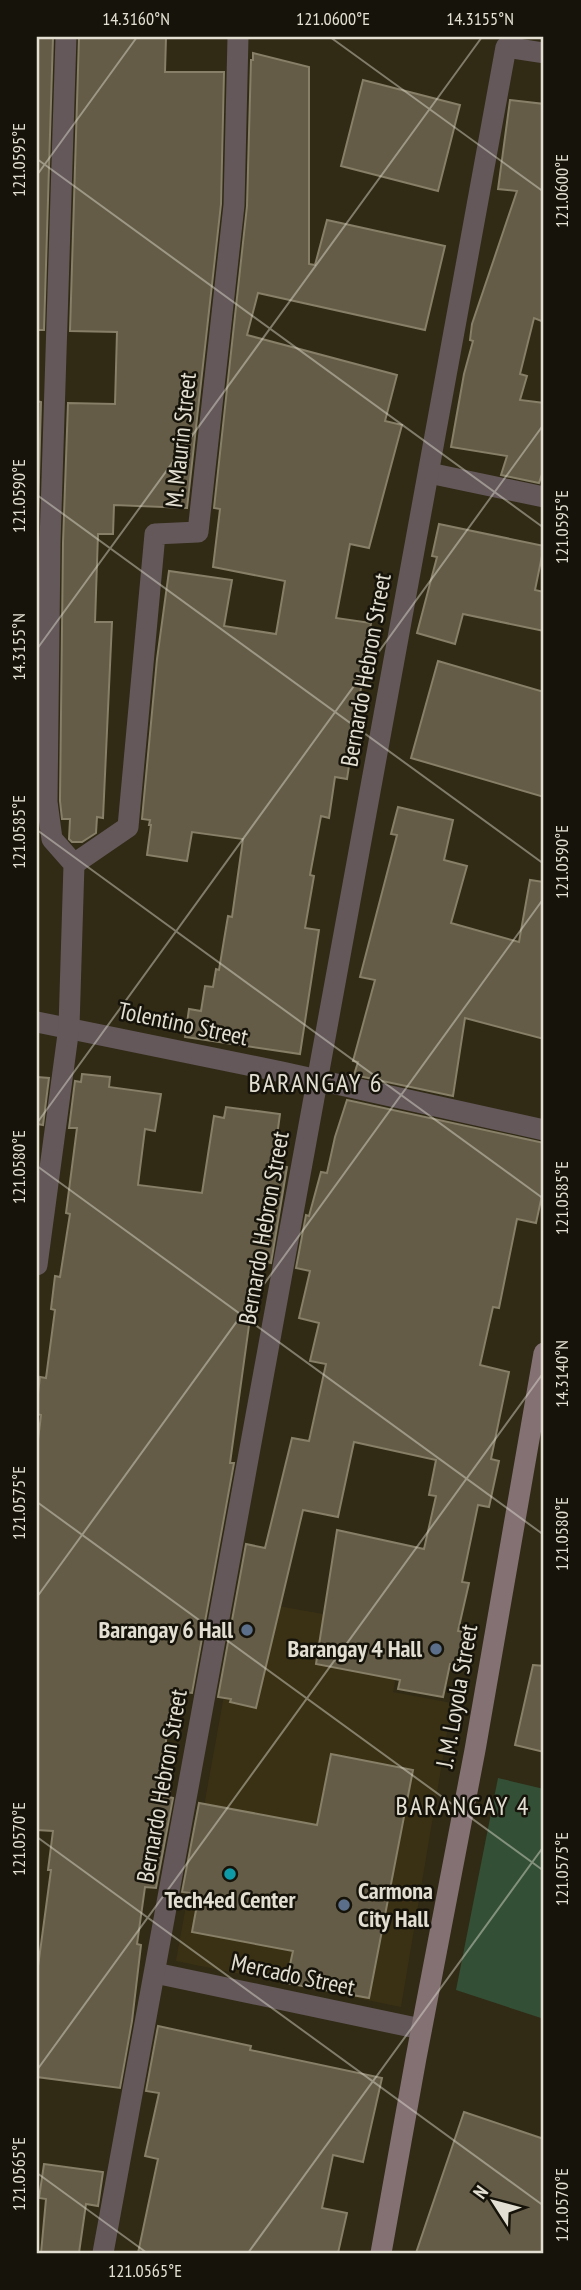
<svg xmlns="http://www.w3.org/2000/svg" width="581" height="2290" font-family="'PT Sans Narrow',sans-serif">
<rect width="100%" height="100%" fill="#312a15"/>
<path fill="#3a3115" d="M273 1605 406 1629 393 1692 452 1703 401 2007 176 1961 231 1657Z"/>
<path fill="#334f36" d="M498 1778 544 1789V2019L456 1990Z"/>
<g fill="#645c46" stroke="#877f67" stroke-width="2">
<path d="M37 37H53L44 330H37Z"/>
<path d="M79 37H166L165 72H224L221 204 187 508 114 505 113 534H98L95 622H112L103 818 97 817 96 833 82 842H72L69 839 70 819H62L60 801 63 543 68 403 115 404 117 332 70 331Z"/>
<path d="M253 53 309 67V264L315 265 327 220 445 246 425 330 258 293 247 335 397 375 385 421 402 425 369 548 350 544 336 618 371 623 347 779 335 777 329 818 321 816 310 875 314 876 305 928 319 930 300 1054 185 1037 189 1009 201 1011 205 986 213 987 216 969 219 970 228 916 232 917 243 839 192 832 187 861 147 855 151 825H149L150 820 142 819 157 659 169 571 232 580 224 626 276 634 285 581 213 567 220 509 214 508 247 206 251 60H253Z"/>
<path d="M363 80 460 105 438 191 341 166Z"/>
<path d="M510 100 544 104V322L534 318 520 374 527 376 520 400 544 403V468L539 483 501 475 507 456 451 447 464 374 473 341 470 340 472 324 517 191 498 189Z"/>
<path d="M37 401 41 402 37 554Z"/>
<path d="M439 524 544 546 535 590 544 592V631L463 614 455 644 417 633 437 557 432 556Z"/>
<path d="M438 661 544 692V797L411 758Z"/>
<path d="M398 807 453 820 444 860 467 866 451 923 519 942 530 880 544 882V1039L465 1018 453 1096 354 1075 358 1062 353 1061 375 980 360 977 397 835 391 834Z"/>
<path d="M82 1074 110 1077 109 1087 161 1094 155 1131 145 1129 138 1185 202 1193 214 1116 224 1118 226 1107 280 1114 273 1165 287 1167 271 1263 258 1260 230 1463H234L192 1693 173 1691 162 1769 172 1770 169 1797 173 1798 156 1888 145 1887 137 1944 141 1945 132 2021 120 2088 37 2077V1974L51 1870H48L53 1831 37 1830V1449L41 1415 37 1414V1402L40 1377 46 1378 55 1310 51 1309 55 1276 60 1277 70 1214 66 1213 77 1128H69L75 1081 81 1082Z"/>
<path d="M37 1077 49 1078 43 1125 37 1124Z"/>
<path d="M347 1100 544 1143V1186L536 1223 517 1219 499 1308 493 1307 480 1365 509 1372 491 1459 499 1461 489 1507 478 1505 462 1582 469 1583 458 1631 470 1633 464 1666 450 1664 443 1697 398 1689 400 1680 316 1664 337 1530 424 1549 436 1496 429 1495 436 1460 354 1442 338 1517 303 1510 256 1708 230 1702 231 1699 218 1697 246 1544 265 1548 292 1438 309 1441 326 1364 310 1361 319 1323 299 1318 310 1271 296 1268 306 1215 309 1216 321 1172 327 1173 335 1137Z"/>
<path d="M533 1665 544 1666V1752L515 1745Z"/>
<path d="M331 1754 413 1770 369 1998 286 1983 293 1951 192 1932 199 1894 182 1892 199 1803 317 1825Z"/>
<path d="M158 2026 251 2046 250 2050 382 2078 363 2162 333 2155 322 2208 347 2213 338 2253H138L158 2159 145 2156 159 2093 146 2091Z"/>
<path d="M464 2112 544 2139V2253H416Z"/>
<path d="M44 2164 103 2172 98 2206 86 2204 79 2253H41L46 2199 39 2198Z"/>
</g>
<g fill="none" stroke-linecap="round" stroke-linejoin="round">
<g stroke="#64585a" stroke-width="21">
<path d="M429 473 544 497"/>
<path d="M74 864 128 827 155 534 198 532 234 205 238 37"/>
<path d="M37 1022 282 1072 544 1130"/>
<path d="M37 1265 69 1027 74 864 52 839 47 802 50 543 66 37"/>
<path d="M155 1973 421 2029"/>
<path d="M103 2253 506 47 544 53"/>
</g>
<path stroke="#847174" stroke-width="21" d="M381 2253 416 2058 475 1750 544 1353"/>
</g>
<path fill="none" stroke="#e3dfd2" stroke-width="2" stroke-opacity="0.45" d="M330 37 544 192M37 159 544 528M37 175 137 37M37 495 544 864M37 649 482 37M37 830 544 1199M37 1123 544 424M37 1166 544 1535M37 1502 544 1871M37 1597 544 898M37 1837 544 2206M37 2070 544 1372M37 2173 147 2253M248 2253 544 1846"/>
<g fill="#5c6f8a" stroke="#16130a" stroke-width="2.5">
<circle cx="247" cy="1630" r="7"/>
<circle cx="436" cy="1649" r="7"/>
<circle cx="344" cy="1905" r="7"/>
</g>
<circle fill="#0f9aa8" stroke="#16130a" stroke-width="2.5" cx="230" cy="1874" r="7"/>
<g text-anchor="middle" stroke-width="5" stroke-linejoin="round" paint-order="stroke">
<g font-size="24" fill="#e3dfd2" stroke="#16130a">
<text transform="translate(181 440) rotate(-84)" y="8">M. Maurin Street</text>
<text transform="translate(366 670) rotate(-80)" y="8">Bernardo Hebron Street</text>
<text transform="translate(183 1024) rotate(12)" y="8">Tolentino Street</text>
<text transform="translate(264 1228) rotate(-80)" y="8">Bernardo Hebron Street</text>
<text transform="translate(457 1696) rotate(-80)" y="8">J. M. Loyola Street</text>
<text transform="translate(162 1786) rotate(-80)" y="8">Bernardo Hebron Street</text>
<text transform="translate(293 1975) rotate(12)" y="8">Mercado Street</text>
</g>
<g font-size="24" font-weight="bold" fill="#e3dfd2" stroke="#16130a" text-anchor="end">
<text x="233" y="1638">Barangay 6 Hall</text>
<text x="422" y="1657">Barangay 4 Hall</text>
<text x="358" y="1899" text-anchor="start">Carmona<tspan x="358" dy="28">City Hall</tspan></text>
<text x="230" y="1908" text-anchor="middle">Tech4ed Center</text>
</g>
<g font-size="26" letter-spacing="2" fill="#e3dfd2" stroke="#16130a">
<text x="316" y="1092">BARANGAY 6</text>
<text x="463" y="1815">BARANGAY 4</text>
</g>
</g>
<rect width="581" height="2290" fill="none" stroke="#16130a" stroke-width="77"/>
<g transform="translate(494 2202) rotate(306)" stroke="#16130a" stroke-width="5" paint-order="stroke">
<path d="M0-5L12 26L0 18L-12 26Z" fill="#e3dfd2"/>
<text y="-10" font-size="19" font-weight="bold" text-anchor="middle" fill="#e3dfd2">N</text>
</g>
<rect x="38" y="38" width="504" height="2214" fill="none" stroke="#e3dfd2" stroke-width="2.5"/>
<g font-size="18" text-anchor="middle" fill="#e3dfd2">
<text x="136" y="25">14.3160°N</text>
<text x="333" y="25">121.0600°E</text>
<text x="480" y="25">14.3155°N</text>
<text transform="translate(19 160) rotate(-90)" y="6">121.0595°E</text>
<text transform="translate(562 191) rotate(-90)" y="6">121.0600°E</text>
<text transform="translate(19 496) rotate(-90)" y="6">121.0590°E</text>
<text transform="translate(562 527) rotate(-90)" y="6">121.0595°E</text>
<text transform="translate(19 647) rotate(-90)" y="6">14.3155°N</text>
<text transform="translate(19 832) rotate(-90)" y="6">121.0585°E</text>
<text transform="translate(562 862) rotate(-90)" y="6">121.0590°E</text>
<text transform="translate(19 1167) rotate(-90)" y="6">121.0580°E</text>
<text transform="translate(562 1198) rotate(-90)" y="6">121.0585°E</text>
<text transform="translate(562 1374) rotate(-90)" y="6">14.3140°N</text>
<text transform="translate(19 1503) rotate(-90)" y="6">121.0575°E</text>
<text transform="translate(562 1534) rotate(-90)" y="6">121.0580°E</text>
<text transform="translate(19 1839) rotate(-90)" y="6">121.0570°E</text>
<text transform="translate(562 1869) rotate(-90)" y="6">121.0575°E</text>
<text transform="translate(19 2174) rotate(-90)" y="6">121.0565°E</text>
<text transform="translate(562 2205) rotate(-90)" y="6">121.0570°E</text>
<text x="145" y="2277">121.0565°E</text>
</g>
</svg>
